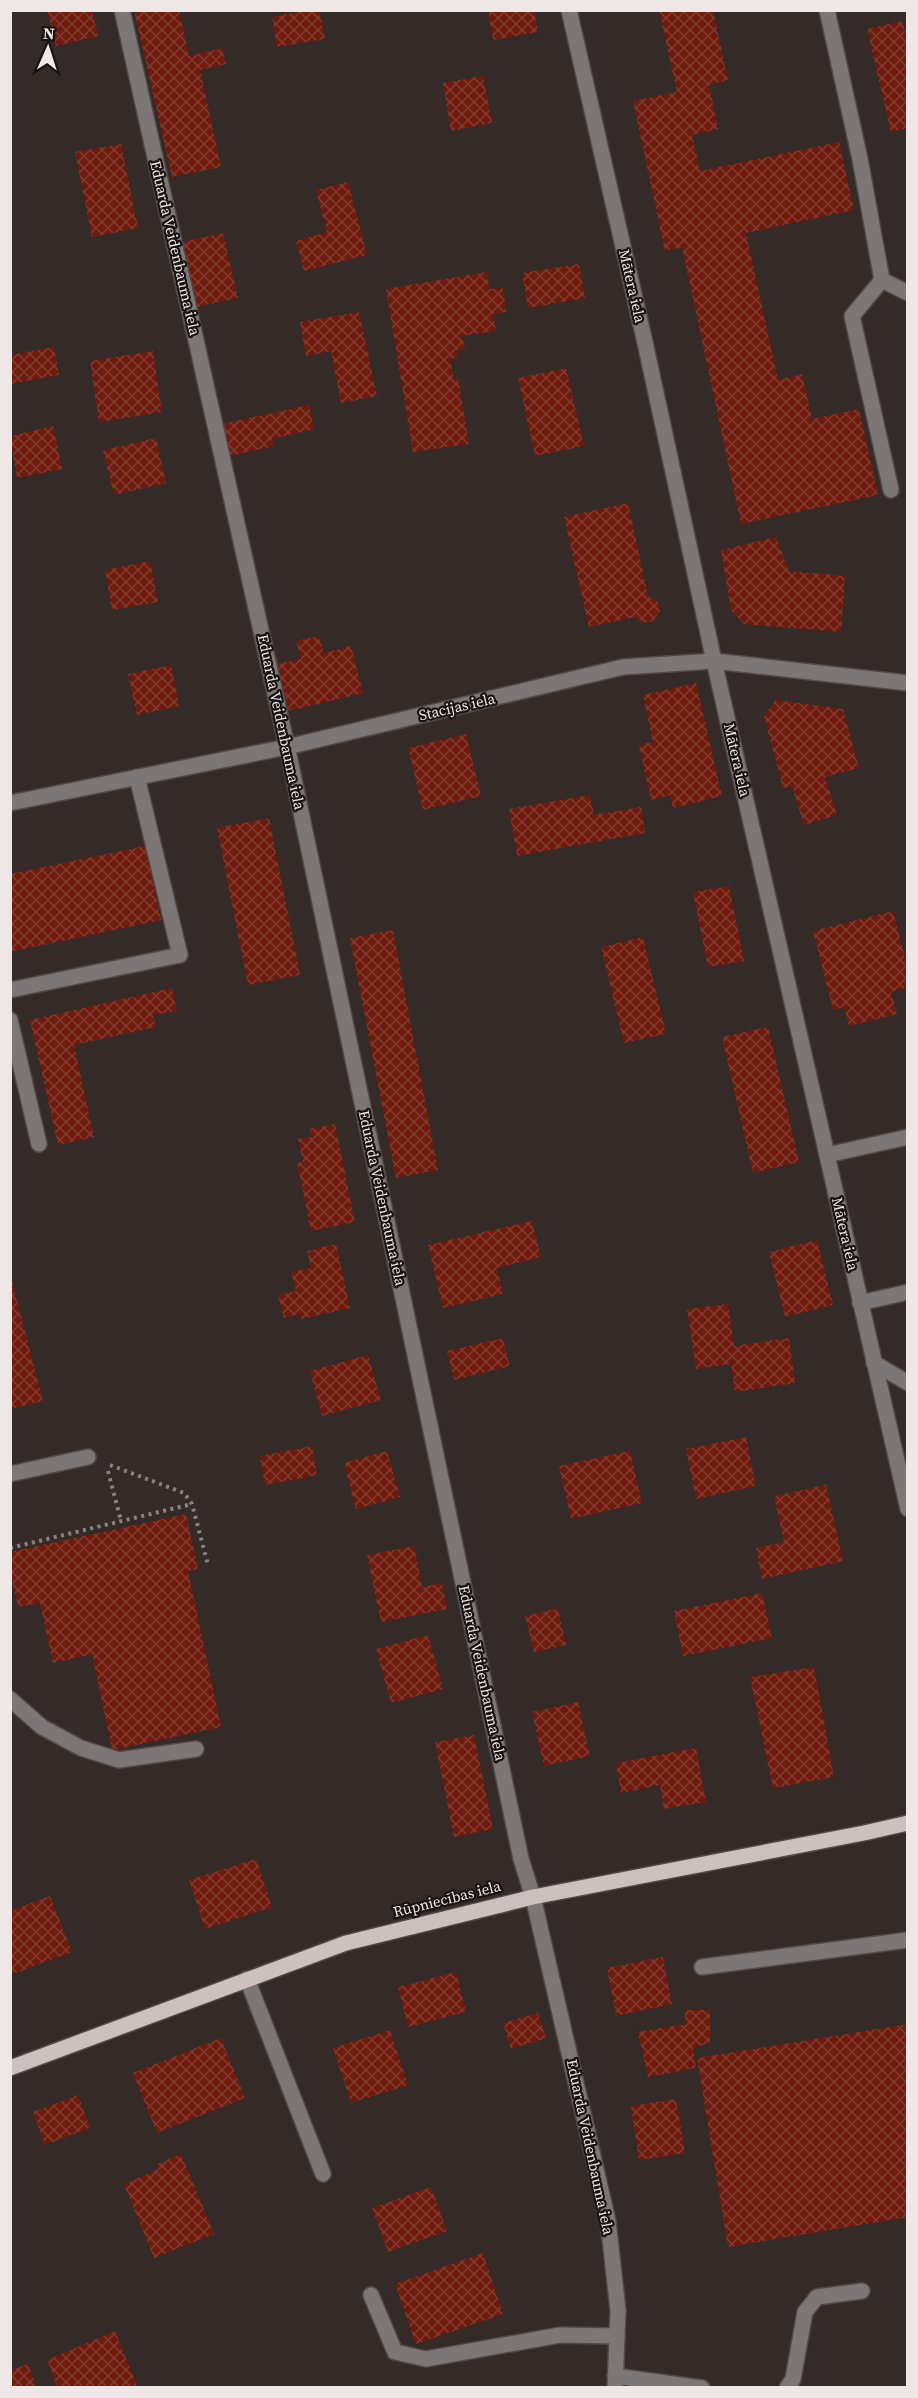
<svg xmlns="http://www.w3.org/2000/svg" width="918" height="2398" font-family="'Source Serif 4',serif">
<defs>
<pattern id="building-cross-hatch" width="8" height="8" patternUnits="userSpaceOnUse" patternTransform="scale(1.5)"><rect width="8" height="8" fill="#6e1a0d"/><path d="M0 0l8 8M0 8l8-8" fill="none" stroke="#833b30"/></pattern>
</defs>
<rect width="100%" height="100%" fill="#342a28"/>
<g fill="url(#building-cross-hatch)">
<path d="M47 10H92L98 36 56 46Z"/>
<path d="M134 10H179L189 56 222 48 226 64 200 70 221 167 172 177Z"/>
<path d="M308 10H319L325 39 277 47 272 17Z"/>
<path d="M488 10H534L538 32 493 40Z"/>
<path d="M659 10H713L728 80 709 85 718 129 692 135 700 171 839 142 854 210 746 233 778 380 802 374 812 419 859 409 878 495 741 524 682 247 665 251 633 101 677 92Z"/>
<path d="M902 21 908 43V128L891 132 867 29Z"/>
<path d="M483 76 492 123 451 131 443 83Z"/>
<path d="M121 144 138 228 92 237 75 152Z"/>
<path d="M348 182 367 255 304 271 296 241 327 232 316 190Z"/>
<path d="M223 233 238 298 196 307 182 242Z"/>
<path d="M579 264 585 298 528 308 522 273Z"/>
<path d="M487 272 489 289 503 288 506 312 493 314 496 331 462 336 465 349 457 350 458 357 450 359 454 379 458 378 469 444 413 452 386 289Z"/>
<path d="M359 312 377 396 341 403 331 351 306 356 300 322Z"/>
<path d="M54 347 59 375 10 384V355Z"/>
<path d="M153 351 162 412 99 422 90 361Z"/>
<path d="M566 368 584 446 535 456 518 378Z"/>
<path d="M309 405 314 429 272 439 274 446 229 456 222 424Z"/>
<path d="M53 426 62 469 17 478 10 436Z"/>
<path d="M156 438 166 483 114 495 103 450Z"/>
<path d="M628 503 648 596 658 601 660 611 653 621 643 623 635 617 589 627 564 517Z"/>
<path d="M776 537 789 571 845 576 841 632 744 624 731 610 721 550Z"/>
<path d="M150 561 158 602 112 610 105 570Z"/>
<path d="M319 636 324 653 351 646 363 693 289 711 277 664 301 659 296 641Z"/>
<path d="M171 665 179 706 137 715 128 674Z"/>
<path d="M696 683 722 796 673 808 670 795 651 800 639 745 653 742 643 695Z"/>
<path d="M776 700 843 709 859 768 825 777 837 815 804 825 792 786 783 788 764 716Z"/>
<path d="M466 734 481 796 423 810 408 748Z"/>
<path d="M590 795 594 815 641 807 645 833 517 856 509 809Z"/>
<path d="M269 818 300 975 248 985 217 828Z"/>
<path d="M145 846 161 920 10 952V874Z"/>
<path d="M729 886 744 961 708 967 693 892Z"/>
<path d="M893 911 908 970V987L891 992 897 1014 849 1026 844 1007 833 1010 813 931Z"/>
<path d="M393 930 438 1170 396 1178 350 938Z"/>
<path d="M643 937 666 1034 624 1043 601 947Z"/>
<path d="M172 988 177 1011 153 1015 156 1027 74 1045 94 1137 58 1145 30 1020Z"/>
<path d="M768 1027 799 1162 753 1173 722 1037Z"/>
<path d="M335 1124 355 1222 311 1231 297 1163 303 1162 298 1139 311 1137 310 1129Z"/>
<path d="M532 1221 541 1257 497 1268 503 1294 443 1308 428 1245Z"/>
<path d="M817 1240 833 1305 785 1317 769 1252Z"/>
<path d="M336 1244 350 1308 301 1319 300 1314 284 1318 278 1295 296 1291 291 1272 311 1268 307 1251Z"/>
<path d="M10 1274 43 1401 10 1409Z"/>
<path d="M728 1304 734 1346 789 1338 795 1383 735 1392 731 1364 696 1369 687 1309Z"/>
<path d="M503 1338 510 1366 454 1380 447 1351Z"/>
<path d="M368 1355 381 1400 322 1416 310 1371Z"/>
<path d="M746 1437 756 1486 696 1499 686 1449Z"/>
<path d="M312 1446 317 1475 265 1485 260 1456Z"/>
<path d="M387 1451 400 1497 356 1509 344 1463Z"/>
<path d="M630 1451 642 1503 571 1519 559 1466Z"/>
<path d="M826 1485 843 1561 762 1579 756 1548 784 1542 774 1496Z"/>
<path d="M186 1514 198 1569 188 1571 221 1727 112 1750 92 1654 53 1663 40 1603 18 1607 10 1571V1552Z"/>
<path d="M414 1546 422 1587 442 1583 447 1609 381 1622 367 1555Z"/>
<path d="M762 1593 772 1638 683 1656 674 1611Z"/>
<path d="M558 1608 566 1645 534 1652 525 1616Z"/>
<path d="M428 1635 443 1689 391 1703 376 1649Z"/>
<path d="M814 1667 834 1777 773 1788 750 1677Z"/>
<path d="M578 1702 590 1756 544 1766 532 1712Z"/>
<path d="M474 1735 493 1829 454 1837 435 1742Z"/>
<path d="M696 1748 706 1802 664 1809 660 1785 621 1793 616 1763Z"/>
<path d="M256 1859 272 1907 205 1929 189 1880Z"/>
<path d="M50 1896 72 1952 10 1975V1911Z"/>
<path d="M663 1957 672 2004 616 2016 607 1968Z"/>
<path d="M456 1972 466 2012 408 2027 398 1987Z"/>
<path d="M685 2010H710V2043L693 2048 696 2068 648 2077 638 2032 685 2024Z"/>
<path d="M538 2013 546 2038 511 2049 503 2023Z"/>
<path d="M908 2024V2217L728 2247 697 2058Z"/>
<path d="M390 2030 408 2085 351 2103 333 2048Z"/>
<path d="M221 2038 245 2098 157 2133 133 2073Z"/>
<path d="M78 2095 90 2128 45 2145 33 2112Z"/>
<path d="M676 2099 685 2153 639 2160 631 2106Z"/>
<path d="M181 2154 214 2234 154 2258 124 2184 159 2169 157 2164Z"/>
<path d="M431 2187 447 2231 388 2252 372 2208Z"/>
<path d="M483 2253 503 2314 416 2344 395 2284Z"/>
<path d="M115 2331 138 2388H58L47 2360Z"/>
<path d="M28 2364 37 2388H10V2371Z"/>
</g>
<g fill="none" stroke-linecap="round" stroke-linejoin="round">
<g stroke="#524846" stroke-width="18">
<g id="minor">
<path d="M122 10 290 760 521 1859 533 1897 608 2221 618 2310 615 2388"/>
<path d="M569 10 646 347 714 661 908 1509"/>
<path d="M827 10 860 159 882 280 908 293"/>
<path d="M882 280 852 316 891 490"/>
<path d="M10 803 287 747 623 667 714 661 908 683"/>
<path d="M10 990 180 955 137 777"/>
<path d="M10 1020 39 1144"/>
<path d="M827 1155 908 1137"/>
<path d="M860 1303 908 1292"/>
<path d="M874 1363 908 1383"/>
<path d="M10 1474 88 1457"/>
<path d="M10 1699 42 1727 81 1748 119 1760 196 1749"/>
<path d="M702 1967 908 1940"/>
<path d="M247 1979 323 2174"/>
<path d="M371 2295 395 2352 426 2359 560 2335 617 2336"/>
<path d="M615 2376 702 2388"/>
<path d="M787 2388 793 2379 805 2312 817 2297 862 2291"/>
</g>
</g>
<g stroke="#524846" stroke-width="18">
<path id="major" d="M10 2068 346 1943 533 1897 864 1833 908 1823"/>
</g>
<g stroke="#8c8381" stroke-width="4" stroke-dasharray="3 4.5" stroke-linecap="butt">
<path d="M110 1465 184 1493 192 1504 208 1565"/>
<path d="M108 1471 121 1521"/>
<path d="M10 1548 192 1504"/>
</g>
<use href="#minor" stroke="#7c7776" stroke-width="15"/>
<use href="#major" stroke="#ccc1be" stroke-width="15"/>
</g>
<g text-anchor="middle" stroke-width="4.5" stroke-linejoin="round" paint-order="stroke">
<g font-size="15" fill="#eee7e5" stroke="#191413">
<text transform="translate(175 248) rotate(77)" y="5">Eduarda Veidenbauma iela</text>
<text transform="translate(632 286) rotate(77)" y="5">Mātera iela</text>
<text transform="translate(457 707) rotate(-13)" y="5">Stacijas iela</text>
<text transform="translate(281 722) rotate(78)" y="5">Eduarda Veidenbauma iela</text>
<text transform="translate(737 760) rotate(77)" y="5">Mātera iela</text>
<text transform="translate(382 1198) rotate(78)" y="5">Eduarda Veidenbauma iela</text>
<text transform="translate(845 1234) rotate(77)" y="5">Mātera iela</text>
<text transform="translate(482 1673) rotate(78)" y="5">Eduarda Veidenbauma iela</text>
<text transform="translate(447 1899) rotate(-14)" y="5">Rūpniecības iela</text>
<text transform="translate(590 2147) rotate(78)" y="5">Eduarda Veidenbauma iela</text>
</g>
</g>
<rect width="918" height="2398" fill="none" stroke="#eee7e5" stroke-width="24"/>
<g transform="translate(48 48) rotate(3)" stroke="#191413" stroke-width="4.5" paint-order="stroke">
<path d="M0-4.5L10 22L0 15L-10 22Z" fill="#eee7e5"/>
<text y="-9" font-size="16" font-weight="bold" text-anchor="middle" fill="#eee7e5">N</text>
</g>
</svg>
